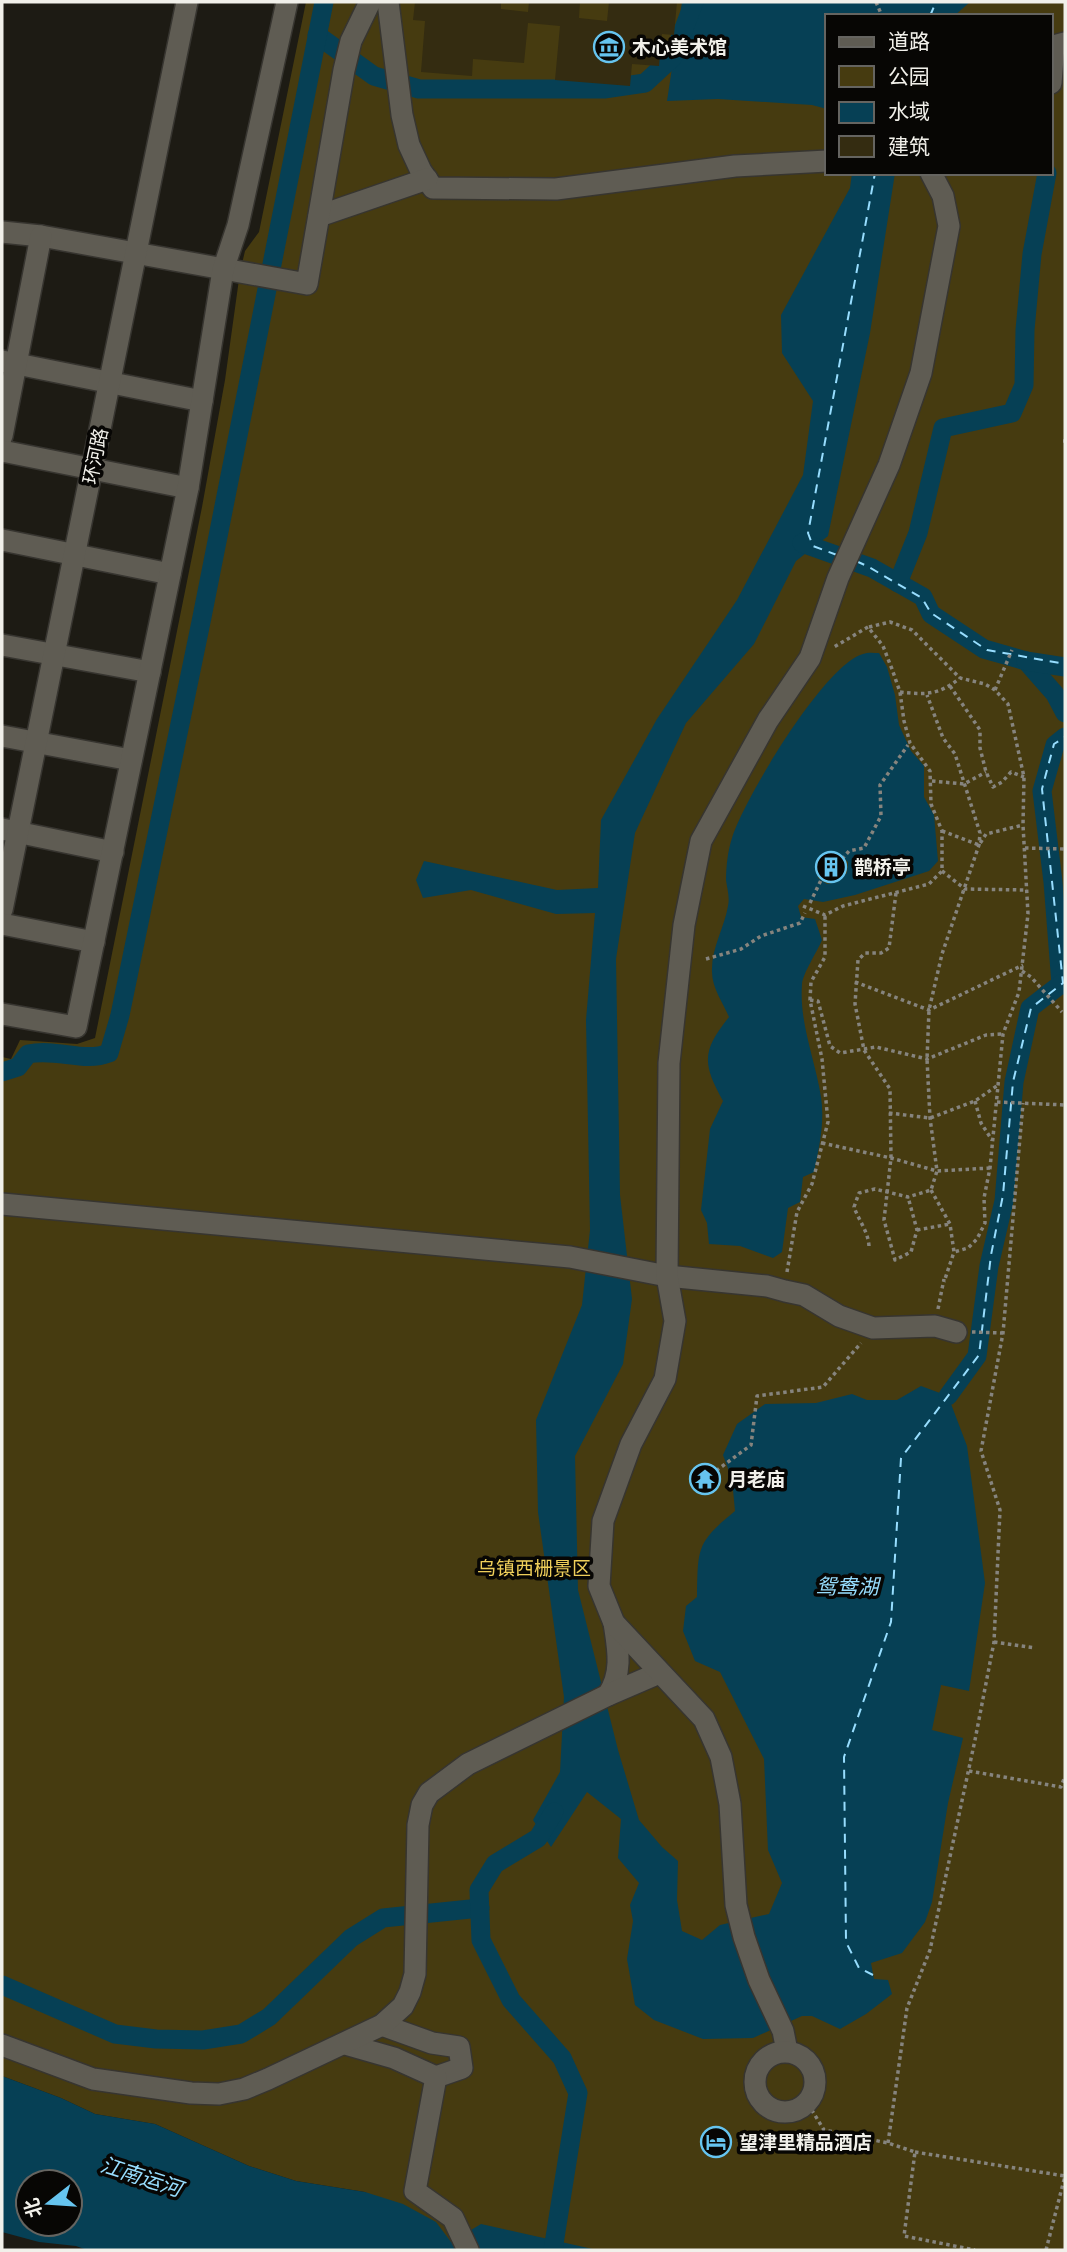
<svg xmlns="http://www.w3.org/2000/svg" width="1067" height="2252" font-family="Helvetica,'Noto Sans SC',sans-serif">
<rect width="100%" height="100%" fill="#1d1b14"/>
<path fill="#463b10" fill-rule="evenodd" d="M306 2H1065V2250H454L365 2192 296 2181 249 2166 155 2124 95 2114 61 2098 2 2076V1057L11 1059 20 1040 77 1044 95 1038 202 507 225 380 240 272 245 251 259 232ZM827 16H1051V173H827Z"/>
<g fill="#064055" fill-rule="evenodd">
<path d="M682 2H970L954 16H827V109L812 105 718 99 667 101Z"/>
<path d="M852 173H895L870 333 828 536 796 561 754 644 686 723 635 833 616 959 620 1195 632 1299 623 1364 575 1456 578 1590 618 1750 639 1820 662 1847 678 1861 677 1900 682 1931 702 1940 720 1925 769 1914 782 1883 768 1850 764 1759 720 1672 695 1661 683 1631 686 1606 697 1597C698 1548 696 1543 735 1511L732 1479 723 1455 737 1424 765 1404 816 1403 852 1394 867 1400H897L921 1386 948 1396 967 1446 985 1583 969 1691 941 1685 932 1730 963 1738 948 1803 932 1902 925 1922 902 1953 871 1963 874 1979 888 1980 892 1994 866 2014 840 2029 812 2016H802L753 2038 703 2039 654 2020 635 2005 627 1959 633 1921 630 1905 639 1883 618 1858 621 1819 587 1792 551 1847 533 1820 560 1772 564 1697 538 1512 536 1420 582 1305 590 1230 586 1020 595 913 556 914 471 890 423 898 416 880 424 861 557 890 598 888 601 820 657 719 737 600 803 475 813 401 782 353 781 315 850 188Z"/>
<path d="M879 653 887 667 895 695 899 725 911 751 924 766V797L934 815 938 861 929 871 855 895 823 902 804 899 798 906 801 917 815 919 822 940C817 952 803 973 802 984 799 1023 815 1059 821 1097 825 1122 819 1148 814 1172L803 1177 800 1202 788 1208 782 1252 773 1258 740 1246 709 1244 707 1223 701 1210 710 1129 723 1101C702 1063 702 1051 729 1017 723 1003 712 988 712 972 711 948 724 929 728 906 730 897 727 888 726 880 726 866 728 850 732 838 744 799 825 664 863 654 868 652 874 653 879 653ZM839 853 848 862 847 873 837 882 827 884 818 878 817 866 826 855Z"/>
<path d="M2 2076 61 2098 95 2114 155 2124 249 2166 296 2181 365 2192 403 2204 436 2222 451 2242 481 2224 597 2250H87L76 2246 39 2242 2 2232ZM28 2182H70V2224H28Z"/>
</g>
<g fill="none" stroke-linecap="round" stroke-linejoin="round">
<g stroke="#064055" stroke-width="19">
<path d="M317 35 374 76 419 89H604L645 83 673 57 694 2"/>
<path d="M802 543 872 568 923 597 931 614 984 649 1026 661 1055 694 1065 713"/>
<path d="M898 583 918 533 943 428 1012 413 1024 385 1025 330 1032 254 1047 173"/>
<path d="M1026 661 1065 667"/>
<path d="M1061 984 1053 882 1042 791 1055 745 1065 737"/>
<path d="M2 1072 18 1067 28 1054C57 1048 84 1063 109 1053L120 1015 202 617 324 2"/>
<path d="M948 1396 977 1356 989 1266 1004 1201 1014 1082 1030 1008 1061 984 1065 985"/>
<path d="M2 1985 115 2034 156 2039 203 2040 241 2034 269 2017 351 1938 383 1918 480 1908"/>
<path d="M553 2250 578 2093 562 2058 511 2000 481 1940 479 1890 495 1864 538 1838 554 1812"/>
</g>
<g stroke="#97ddfe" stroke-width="2" stroke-dasharray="9 7" stroke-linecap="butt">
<path d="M930 16 936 2"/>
<path d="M837 555 813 546 808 533 875 173"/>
<path d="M856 561 867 566 922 598 931 613 987 650 1065 664"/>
<path d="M873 1975 859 1968 846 1942 844 1757 891 1622 901 1458 979 1355 991 1255 1003 1195 1013 1082 1031 1008 1063 983 1042 789 1054 744 1065 737"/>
</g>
</g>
<g fill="#342c11">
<path d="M415 2H501V9L528 12 529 2H580L579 18 607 21 609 2H677L674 35 662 34 659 66 632 64 630 86 555 80 560 26 528 23 524 63 473 59 472 76 421 72 425 21 413 20Z"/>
<path d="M827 859H836L839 868 836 874 826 875 823 866Z"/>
</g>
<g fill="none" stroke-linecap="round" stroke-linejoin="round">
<g stroke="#373530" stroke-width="24">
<g id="minor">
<path d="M388 2 402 115 409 145 421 171 433 188 556 189 735 166 827 161"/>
<path d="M1051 83 1054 46 1065 43"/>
<path d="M319 216 427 179"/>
<path d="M2 232 41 236 307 284 344 70 351 41 370 2"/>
<path d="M2 361 202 401"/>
<path d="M2 436 41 236"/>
<path d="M2 451 188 488"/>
<path d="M2 540 170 574"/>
<path d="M2 645 150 672"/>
<path d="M2 736 131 760"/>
<path d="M2 829 113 852"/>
<path d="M2 910 187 2"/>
<path d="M2 924 94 942"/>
<path d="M2 1014 76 1027 188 488 223 270 238 225 287 2"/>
<path d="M2 1204 570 1257 667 1276 767 1286 785 1291 804 1295 839 1316 873 1328 935 1326 956 1332"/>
<path d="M608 1695C623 1672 618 1649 614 1623"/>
<path d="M382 2025 432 2043 459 2047 462 2068 436 2077"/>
<path d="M345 2044 394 2058 436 2077 415 2191 453 2218 468 2250"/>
<path d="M2 2045 93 2079 191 2093 219 2094 244 2089 268 2079 382 2025 403 2006 410 1992 415 1974 418 1825 422 1805 429 1793 468 1764 608 1695 659 1673"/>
<path d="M787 2051 783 2031 759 1980 744 1937 736 1905 730 1804 721 1757 704 1719 614 1623 599 1586 603 1521 631 1444 665 1379 675 1321 667 1276 669 1063 684 925 701 841 768 720 810 658 838 578 889 465 921 373 949 226 943 196 931 173"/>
<circle cx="785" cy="2082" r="30"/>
</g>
</g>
<g stroke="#86847e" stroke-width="3.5" stroke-dasharray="3.5 3.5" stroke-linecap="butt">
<path d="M876 2 882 16"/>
<path d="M1063 441H1065"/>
<path d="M869 627 890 622 912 630 960 678"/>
<path d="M950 686 980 730V748L986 772 993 787 1002 782 1011 772 1024 777"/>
<path d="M995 690 1012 650"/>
<path d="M900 692C926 695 939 695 960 678L985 684 995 690 1008 704 1024 777 1023 825 1028 914 1019 992 1003 1034 990 1168 984 1198 985 1223 977 1239 968 1248 954 1252"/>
<path d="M932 781 964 784 986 772"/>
<path d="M942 831 979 845 986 834 1023 825"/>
<path d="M1025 848 1065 849"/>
<path d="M842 859 849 851 864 848 881 816 880 785 908 745"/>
<path d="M942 871 965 889 1027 890"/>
<path d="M896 893 889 948 881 953H865L858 960 855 1004 864 1050 890 1089 891 1158 884 1220 895 1260 911 1252 917 1230 908 1197"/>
<path d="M810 903 822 878"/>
<path d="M803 906 825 915 843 906 929 884 942 871V831L931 804 930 771 910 743 904 721 900 692 892 669 883 646 868 627 834 647"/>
<path d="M706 959 741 949 761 936 800 923 805 913"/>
<path d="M1022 971 1031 977 1062 1012"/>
<path d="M855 982 929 1010 1023 965"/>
<path d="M810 1000 818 1001 830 1046 840 1053 876 1047 927 1059 986 1035 1003 1034"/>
<path d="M975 1101 981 1123 992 1140"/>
<path d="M997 1102 1065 1105"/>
<path d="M889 1113 930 1118 975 1101 998 1085"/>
<path d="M822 1143 891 1158 937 1171 990 1168"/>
<path d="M931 1190 950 1224 954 1252 944 1282"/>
<path d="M917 1230 950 1224"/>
<path d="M869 1246C868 1231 859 1221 854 1207L859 1193 875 1189 908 1197 931 1190 937 1171 930 1118 927 1059 929 1010 942 954 979 845 980 833 955 754 943 738 927 695"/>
<path d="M787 1272 797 1212 812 1184 828 1122 822 1059 810 1000 811 982 825 957V915"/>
<path d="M938 1309 944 1279"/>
<path d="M972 1332 1003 1333"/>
<path d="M705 1479 751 1445 757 1396 823 1387 861 1343"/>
<path d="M994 1642 1035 1648"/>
<path d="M969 1771 1061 1787 1065 1776"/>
<path d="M808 2104 824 2130 888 2143 915 2152 904 2236 975 2250"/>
<path d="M888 2143 907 2008 930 1950 975 1740 994 1642 1000 1510 981 1451 1003 1333 1023 1103"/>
<path d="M915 2152 1065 2176"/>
<path d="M1046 2250 1065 2176"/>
</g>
<use href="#minor" stroke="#5f5c53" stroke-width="21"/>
</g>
<defs>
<g id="museum-ring" transform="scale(1.575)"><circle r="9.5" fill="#070604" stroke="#66c4ef" stroke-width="1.5"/><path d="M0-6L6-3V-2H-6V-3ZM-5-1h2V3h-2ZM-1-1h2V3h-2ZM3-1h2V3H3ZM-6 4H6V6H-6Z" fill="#66c4ef"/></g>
<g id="building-ring" transform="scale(1.575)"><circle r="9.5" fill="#070604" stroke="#66c4ef" stroke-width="1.5"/><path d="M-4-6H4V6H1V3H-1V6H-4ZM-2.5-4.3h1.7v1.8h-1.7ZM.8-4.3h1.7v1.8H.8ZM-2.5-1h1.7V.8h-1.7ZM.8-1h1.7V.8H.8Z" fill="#66c4ef"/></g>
<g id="temple-ring" transform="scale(1.575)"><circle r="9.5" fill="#070604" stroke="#66c4ef" stroke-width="1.5"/><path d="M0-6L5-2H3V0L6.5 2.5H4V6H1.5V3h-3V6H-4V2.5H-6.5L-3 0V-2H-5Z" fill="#66c4ef"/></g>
<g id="hotel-ring" transform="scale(1.575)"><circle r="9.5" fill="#070604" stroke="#66c4ef" stroke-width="1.5"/><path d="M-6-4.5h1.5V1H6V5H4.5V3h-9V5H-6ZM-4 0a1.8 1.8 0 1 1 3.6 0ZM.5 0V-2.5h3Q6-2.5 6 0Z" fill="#66c4ef"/></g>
</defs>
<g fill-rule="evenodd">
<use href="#museum-ring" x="609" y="47"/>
<use href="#building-ring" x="831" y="867"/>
<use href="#temple-ring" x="705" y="1479"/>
<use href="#hotel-ring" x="716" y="2142"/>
</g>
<g text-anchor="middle" stroke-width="7" stroke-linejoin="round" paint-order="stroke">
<g font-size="19" font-weight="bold" fill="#f1f0ea" stroke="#070604" text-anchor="start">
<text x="632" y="54">木心美术馆</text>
<text x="854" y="874">鹊桥亭</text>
<text x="728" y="1486">月老庙</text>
<text x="739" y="2149">望津里精品酒店</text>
</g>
<g font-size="19" fill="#f1f0ea" stroke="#070604">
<text transform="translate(95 456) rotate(-78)" y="7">环河路</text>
</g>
<g font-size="19" fill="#efcf5a" stroke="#070604">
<text x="534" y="1575">乌镇西栅景区</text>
</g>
<g font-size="21" font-style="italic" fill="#97ddfe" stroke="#070604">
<text x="847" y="1594">鸳鸯湖</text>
<text transform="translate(141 2177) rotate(18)" y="7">江南运河</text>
</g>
</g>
<rect width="1067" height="2252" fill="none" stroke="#f1f0ea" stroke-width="7"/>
<rect x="825" y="14" width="228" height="161" fill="#070604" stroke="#656460" stroke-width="2"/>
<rect x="839" y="37" width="35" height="10" fill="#5f5c53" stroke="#656460" stroke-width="2"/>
<text x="888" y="49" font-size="21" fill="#f1f0ea">道路</text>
<rect x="839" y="66" width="35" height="21" fill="#463b10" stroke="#656460" stroke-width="2"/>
<text x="888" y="84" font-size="21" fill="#f1f0ea">公园</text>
<rect x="839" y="102" width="35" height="21" fill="#064055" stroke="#656460" stroke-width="2"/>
<text x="888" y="119" font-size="21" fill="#f1f0ea">水域</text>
<rect x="839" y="136" width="35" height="21" fill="#342c11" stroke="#656460" stroke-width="2"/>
<text x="888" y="154" font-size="21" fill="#f1f0ea">建筑</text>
<g transform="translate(49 2203) rotate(253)"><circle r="33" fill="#070604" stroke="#656460" stroke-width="2"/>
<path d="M0-5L12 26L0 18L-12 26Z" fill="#66c4ef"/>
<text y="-10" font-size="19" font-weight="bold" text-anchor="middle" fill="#f1f0ea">北</text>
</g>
</svg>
